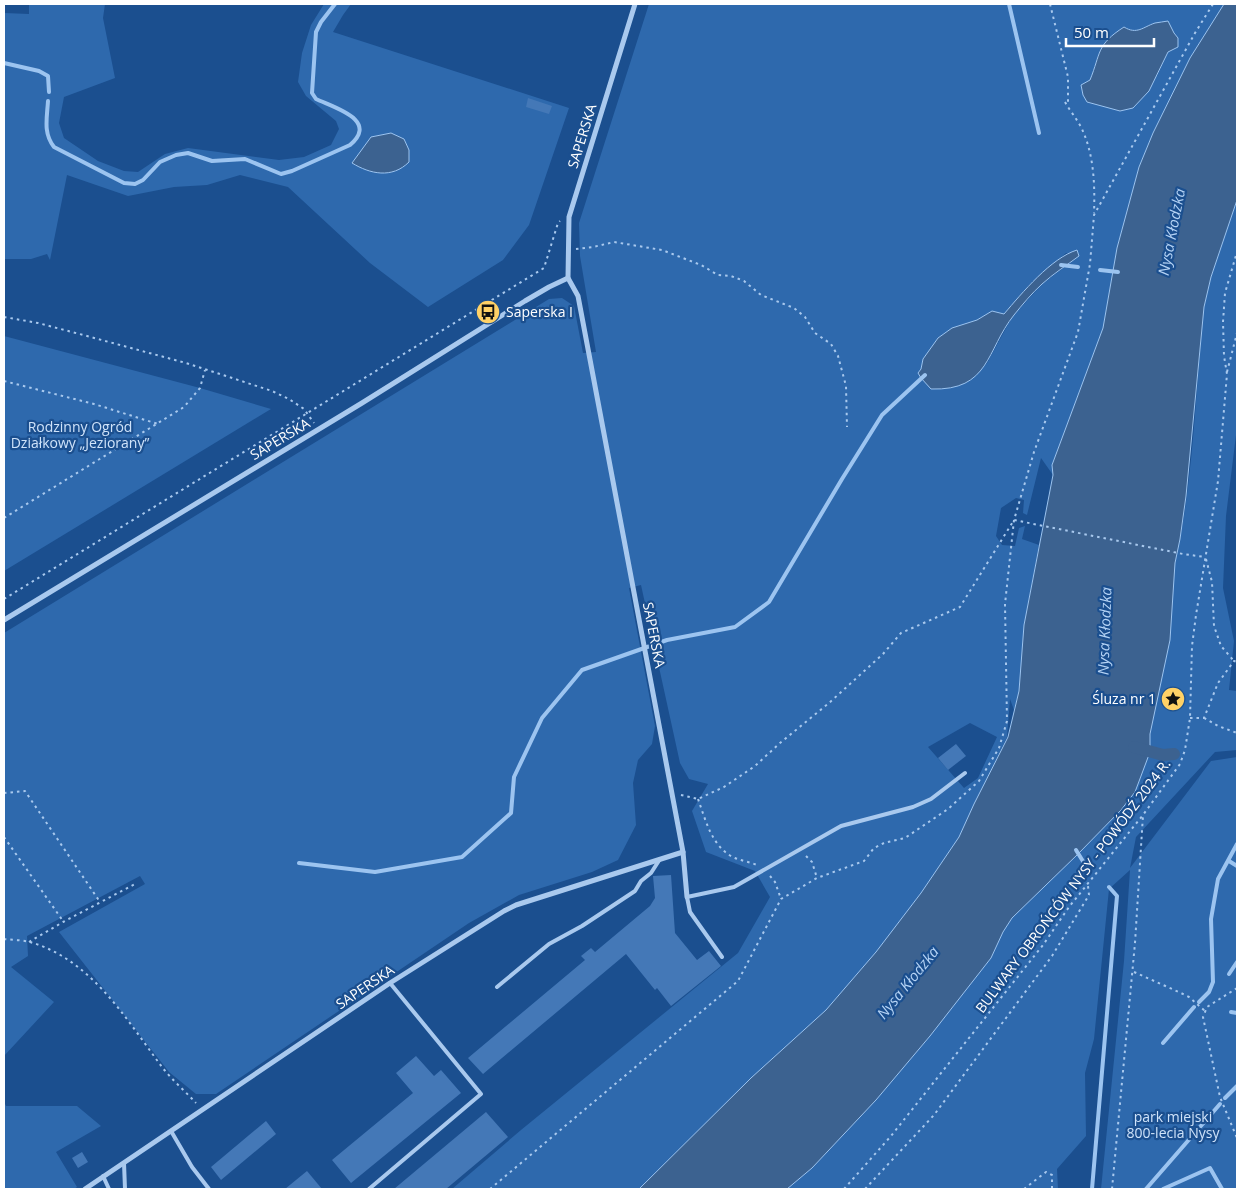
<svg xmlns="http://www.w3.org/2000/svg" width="1241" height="1193" font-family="'Open Sans',sans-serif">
<rect width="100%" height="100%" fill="#1b4f8f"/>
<g fill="#2e69ad" fill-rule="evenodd">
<path d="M29 4H105L103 18 115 78 64 97 59 123 64 138 98 161 124 171 138 172 165 154 188 148 279 160 304 157 331 145 339 129 336 121 306 96 298 82 302 53 311 25 324 4H351L343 15 333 32 569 108 529 225 503 260 428 307 370 263 288 187 240 175 207 185 174 187 128 196 67 175 50 260 47 254 31 259H4V13L29 14Z"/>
<path d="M649 4H1224L1190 58 1153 133 1139 167 1117 248 1103 328 1052 465 1053 475 1041 458 1027 515 1023 513 1024 500 1016 498 1001 508 996 536 1002 545 1015 546 1019 528 1025 526 1022 539 1039 545 1024 625 1019 691 1014 710 1010 699 1007 737 959 837 921 893 876 952 826 1010 751 1078 639 1189H452L521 1130 738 953 770 897 755 871 706 852 692 811 708 784 689 779 680 763 641 585 629 588 655 726 652 744 638 760 633 783 636 825 618 860 592 872 519 895 469 923 216 1094H196L169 1072 59 932 145 884 140 876 27 936 28 956 11 967 54 1002 4 1056V633L549 299 562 298 574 306 583 353 596 352 580 256 579 223ZM1155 23 1174 33 1178 38 1168 52 1157 76 1090 81C1101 53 1096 45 1124 27 1136 34 1144 29 1155 23ZM1066 253 1079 256 1042 284 1012 317 987 363 975 376 966 383H926L918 373 921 369 923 359 938 338 952 328 977 320 992 311 1004 314 1029 285ZM970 723 997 737 978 778 964 788 928 747Z"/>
<path d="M1237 200V427L1226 516 1223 588 1234 641 1229 690 1237 691V750L1215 752 1136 837 1130 868 1211 761 1237 757V1189H1101L1124 961 1130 870 1109 889 1094 1039 1085 1073 1086 1136 1057 1169 1058 1189H787L812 1168 876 1100 930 1036 991 958 1003 931 1012 918 1078 854 1121 810 1150 752V734L1175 563C1194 480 1195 392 1204 307L1211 277Z"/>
<path d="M4 336 200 388 271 409 4 571Z"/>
<path d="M4 1102 6 1106H77L101 1126 56 1152 77 1187 74 1189H4Z"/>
</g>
<g fill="#3c6290" stroke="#9cc4f0">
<path d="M1224 4H1237V200L1211 277 1204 307 1186 496 1180 539 1175 563 1170 640 1150 734V752L1135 792 1121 810 1078 854 1012 918 1003 932 991 958 930 1036 876 1100 812 1168 787 1189H639L751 1078 826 1010 876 952 921 893 959 837 974 804 1008 737 1019 691 1024 625 1053 475 1052 465 1103 328 1117 248 1139 167 1153 133 1190 58Z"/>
<path d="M1168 21 1174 33 1178 38V47L1168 52 1149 91 1133 108 1120 111 1087 102 1083 95 1081 85 1090 80C1101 53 1096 45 1124 27 1137 35 1143 27 1155 23 1159 22 1164 22 1168 21Z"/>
<path d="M391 133 404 139 409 150V162C392 179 370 174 352 163L371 137Z"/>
<path d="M1077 250 1079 256C1067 265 1053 274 1042 284 1032 293 1022 305 1014 315 986 350 990 391 931 389L921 378 918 373 921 369 923 359 938 338 952 328 977 320 992 311 1004 314C1022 293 1051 258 1077 250Z"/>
</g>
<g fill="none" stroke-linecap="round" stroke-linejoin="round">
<g stroke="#9cc4f0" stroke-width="4">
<path d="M1009 4 1039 133"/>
<path d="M4 63 39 71 48 76 49 92"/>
<path d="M48 101C47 118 43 133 54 147L124 183 135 184 143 180 160 162 176 155 188 153 212 161 245 159 281 174 292 171 350 145C379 120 335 108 316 99L312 93 316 32 321 22 335 4"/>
<path d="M1061 265 1078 267"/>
<path d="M1100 270 1118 272"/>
<path d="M1076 850 1089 871"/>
<path d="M1229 861 1237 866"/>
<path d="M299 863 375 872 462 857 511 813 514 777 542 718 582 670 667 640 735 627 769 602 842 479 882 415 925 375"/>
<path d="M1229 974 1237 962"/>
<path d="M1199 1002 1209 992 1213 982 1211 919 1218 879 1237 844"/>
<path d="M1231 1012 1237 1013"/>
<path d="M1163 1043 1194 1007"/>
<path d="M1225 1098 1237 1086"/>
<path d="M1092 1189 1117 896 1109 887"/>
<path d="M1146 1189 1220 1104"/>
<path d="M1163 1189 1210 1168 1222 1189"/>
</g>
<path stroke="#3c6290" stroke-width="12" d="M1134 747 1163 755 1174 754"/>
</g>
<g fill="#4478b7">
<path d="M528 98 552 106 549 114 526 107Z"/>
<path d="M956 744 966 756 948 770 938 758Z"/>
<path d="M671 875 675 933 697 960 709 951 721 966 671 1006 657 988 655 990 626 954 483 1074 468 1058 585 960 581 956 591 948 595 952 650 906 655 898 653 876Z"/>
<path d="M416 1056 434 1076 441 1070 461 1093 351 1183 332 1160 413 1093 396 1073Z"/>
<path d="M486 1112 508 1137 446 1189H394Z"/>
<path d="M266 1121 276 1134 221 1180 211 1167Z"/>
<path d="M82 1152 88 1162 78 1168 72 1158Z"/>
<path d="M307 1171 322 1189H285Z"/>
</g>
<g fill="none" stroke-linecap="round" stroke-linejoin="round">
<g stroke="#a9c9ee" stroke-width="2" stroke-dasharray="2.5 4" stroke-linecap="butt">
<path d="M1050 4 1068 77V105"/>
<path d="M1065 102C1070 111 1077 119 1082 129 1094 155 1095 185 1094 213"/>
<path d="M576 249 593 247 614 242 662 250 701 265 718 275 731 276 744 281 761 295 794 308 805 317 815 333 831 344 838 356 846 386 847 427"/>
<path d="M4 317 38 323 87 336 186 363 272 391 289 399 304 409 314 423"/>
<path d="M1227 372 1237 333"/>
<path d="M4 381 94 404 158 424"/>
<path d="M4 518 184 407 200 388 205 370"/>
<path d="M1206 559 1212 582 1214 626 1221 646 1234 661"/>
<path d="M4 599 544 268 558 223 560 221"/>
<path d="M1190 718H1204L1218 683 1234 661 1237 662"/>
<path d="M1204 718 1218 726 1237 733"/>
<path d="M4 793 25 791 100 902"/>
<path d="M681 795 698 799 724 787 755 766 780 743 829 703 883 654 901 633 960 607 1014 520 1183 554 1205 557"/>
<path d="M698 799C706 821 712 848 735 858 742 861 750 862 757 865"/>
<path d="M4 837 63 921"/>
<path d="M806 856 812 862 817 878"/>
<path d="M770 876 775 882 781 899"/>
<path d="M4 939C12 940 22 940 30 942 92 960 126 1019 162 1067 172 1080 185 1091 196 1103"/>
<path d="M29 942 63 922 135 884"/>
<path d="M1134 972 1181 993 1189 997 1205 1011"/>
<path d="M1237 988 1207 1007 1203 1017 1220 1097 1237 1138"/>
<path d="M490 1189 738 981 781 899 817 878 864 861 874 848 884 843 905 838 948 809 979 781 999 748 1007 721 1005 604 1014 520 1034 452 1078 332 1090 264 1094 215 1195 33 1213 4"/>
<path d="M844 1189 891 1136 1043 945 1069 907 1143 815 1180 764 1185 750 1190 718 1192 646 1196 615 1218 481 1227 374 1224 356 1223 322 1225 293 1237 252"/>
<path d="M865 1189 934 1115 1052 956 1089 895 1088 886"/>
<path d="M1024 1189 1046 1172 1052 1175V1189"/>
<path d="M1112 1189 1135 943 1143 815"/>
</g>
<g stroke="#a9c9ee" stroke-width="4">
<path d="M722 957 690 912 687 897 734 887 841 826 913 807 931 799 965 773"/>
<path d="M497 987 549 944 582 926 635 891 641 881 651 873 660 859"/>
<path d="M171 1131 192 1167 209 1189"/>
<path d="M124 1163 125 1189"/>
<path d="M103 1176 109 1189"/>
<path d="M369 1189 481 1094 390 983"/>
</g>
<g stroke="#a9c9ee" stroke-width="5">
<path d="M635 4 569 217 568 278 578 296 683 852 687 897"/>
<path d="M4 620 362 403 525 301 549 287 568 278"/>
<path d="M85 1189 390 983 504 911 516 905 683 852"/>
</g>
</g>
<defs>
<g id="bus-disc" transform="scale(1.25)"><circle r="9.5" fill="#ffd166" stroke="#1b4f8f"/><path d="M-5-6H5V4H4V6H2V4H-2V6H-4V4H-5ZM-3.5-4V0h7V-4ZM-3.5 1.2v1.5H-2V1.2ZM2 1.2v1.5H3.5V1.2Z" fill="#111"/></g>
<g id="sight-disc" transform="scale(1.25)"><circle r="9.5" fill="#ffd166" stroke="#1b4f8f"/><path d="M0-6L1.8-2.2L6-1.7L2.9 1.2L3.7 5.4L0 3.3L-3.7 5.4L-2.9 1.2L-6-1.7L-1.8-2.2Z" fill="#111"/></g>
</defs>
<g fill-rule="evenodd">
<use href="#bus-disc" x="488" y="312"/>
<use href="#sight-disc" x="1173" y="699"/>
</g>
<g text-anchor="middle" stroke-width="4.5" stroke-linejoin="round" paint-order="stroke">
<g font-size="14" fill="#fff" stroke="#1b4f8f">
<text transform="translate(582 136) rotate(-73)" y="5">SAPERSKA</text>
<text transform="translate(280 439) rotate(-31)" y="5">SAPERSKA</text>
<text transform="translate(654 635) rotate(79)" y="5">SAPERSKA</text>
<text transform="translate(1073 886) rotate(-53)" y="5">BULWARY OBROŃCÓW NYSY - POWÓDŹ 2024 R.</text>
<text transform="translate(365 987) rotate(-34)" y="5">SAPERSKA</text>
</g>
<g font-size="14" fill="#fff" stroke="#1b4f8f" text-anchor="start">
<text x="506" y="317">Saperska I</text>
<text x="1156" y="704" text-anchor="end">Śluza nr 1</text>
</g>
<g font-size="14" fill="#cfe3fa" stroke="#1b4f8f">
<text x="80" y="432">Rodzinny Ogród<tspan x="80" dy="16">Działkowy „Jeziorany”</tspan></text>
<text x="1173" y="1122">park miejski<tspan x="1173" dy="16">800-lecia Nysy</tspan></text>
</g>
<g font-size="15" font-style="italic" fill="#b5d3f5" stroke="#1b4f8f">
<text transform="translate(1172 232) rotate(-79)" y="5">Nysa Kłodzka</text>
<text transform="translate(1105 631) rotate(-88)" y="5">Nysa Kłodzka</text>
<text transform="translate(908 983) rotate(-51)" y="5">Nysa Kłodzka</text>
</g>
</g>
<rect width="1241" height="1193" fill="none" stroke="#ffffff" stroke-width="10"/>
<path d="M1066 38v8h88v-8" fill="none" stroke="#ffffff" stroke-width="2.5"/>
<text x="1074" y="38" font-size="15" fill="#ffffff" stroke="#1b4f8f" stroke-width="4" paint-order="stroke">50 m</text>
</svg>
